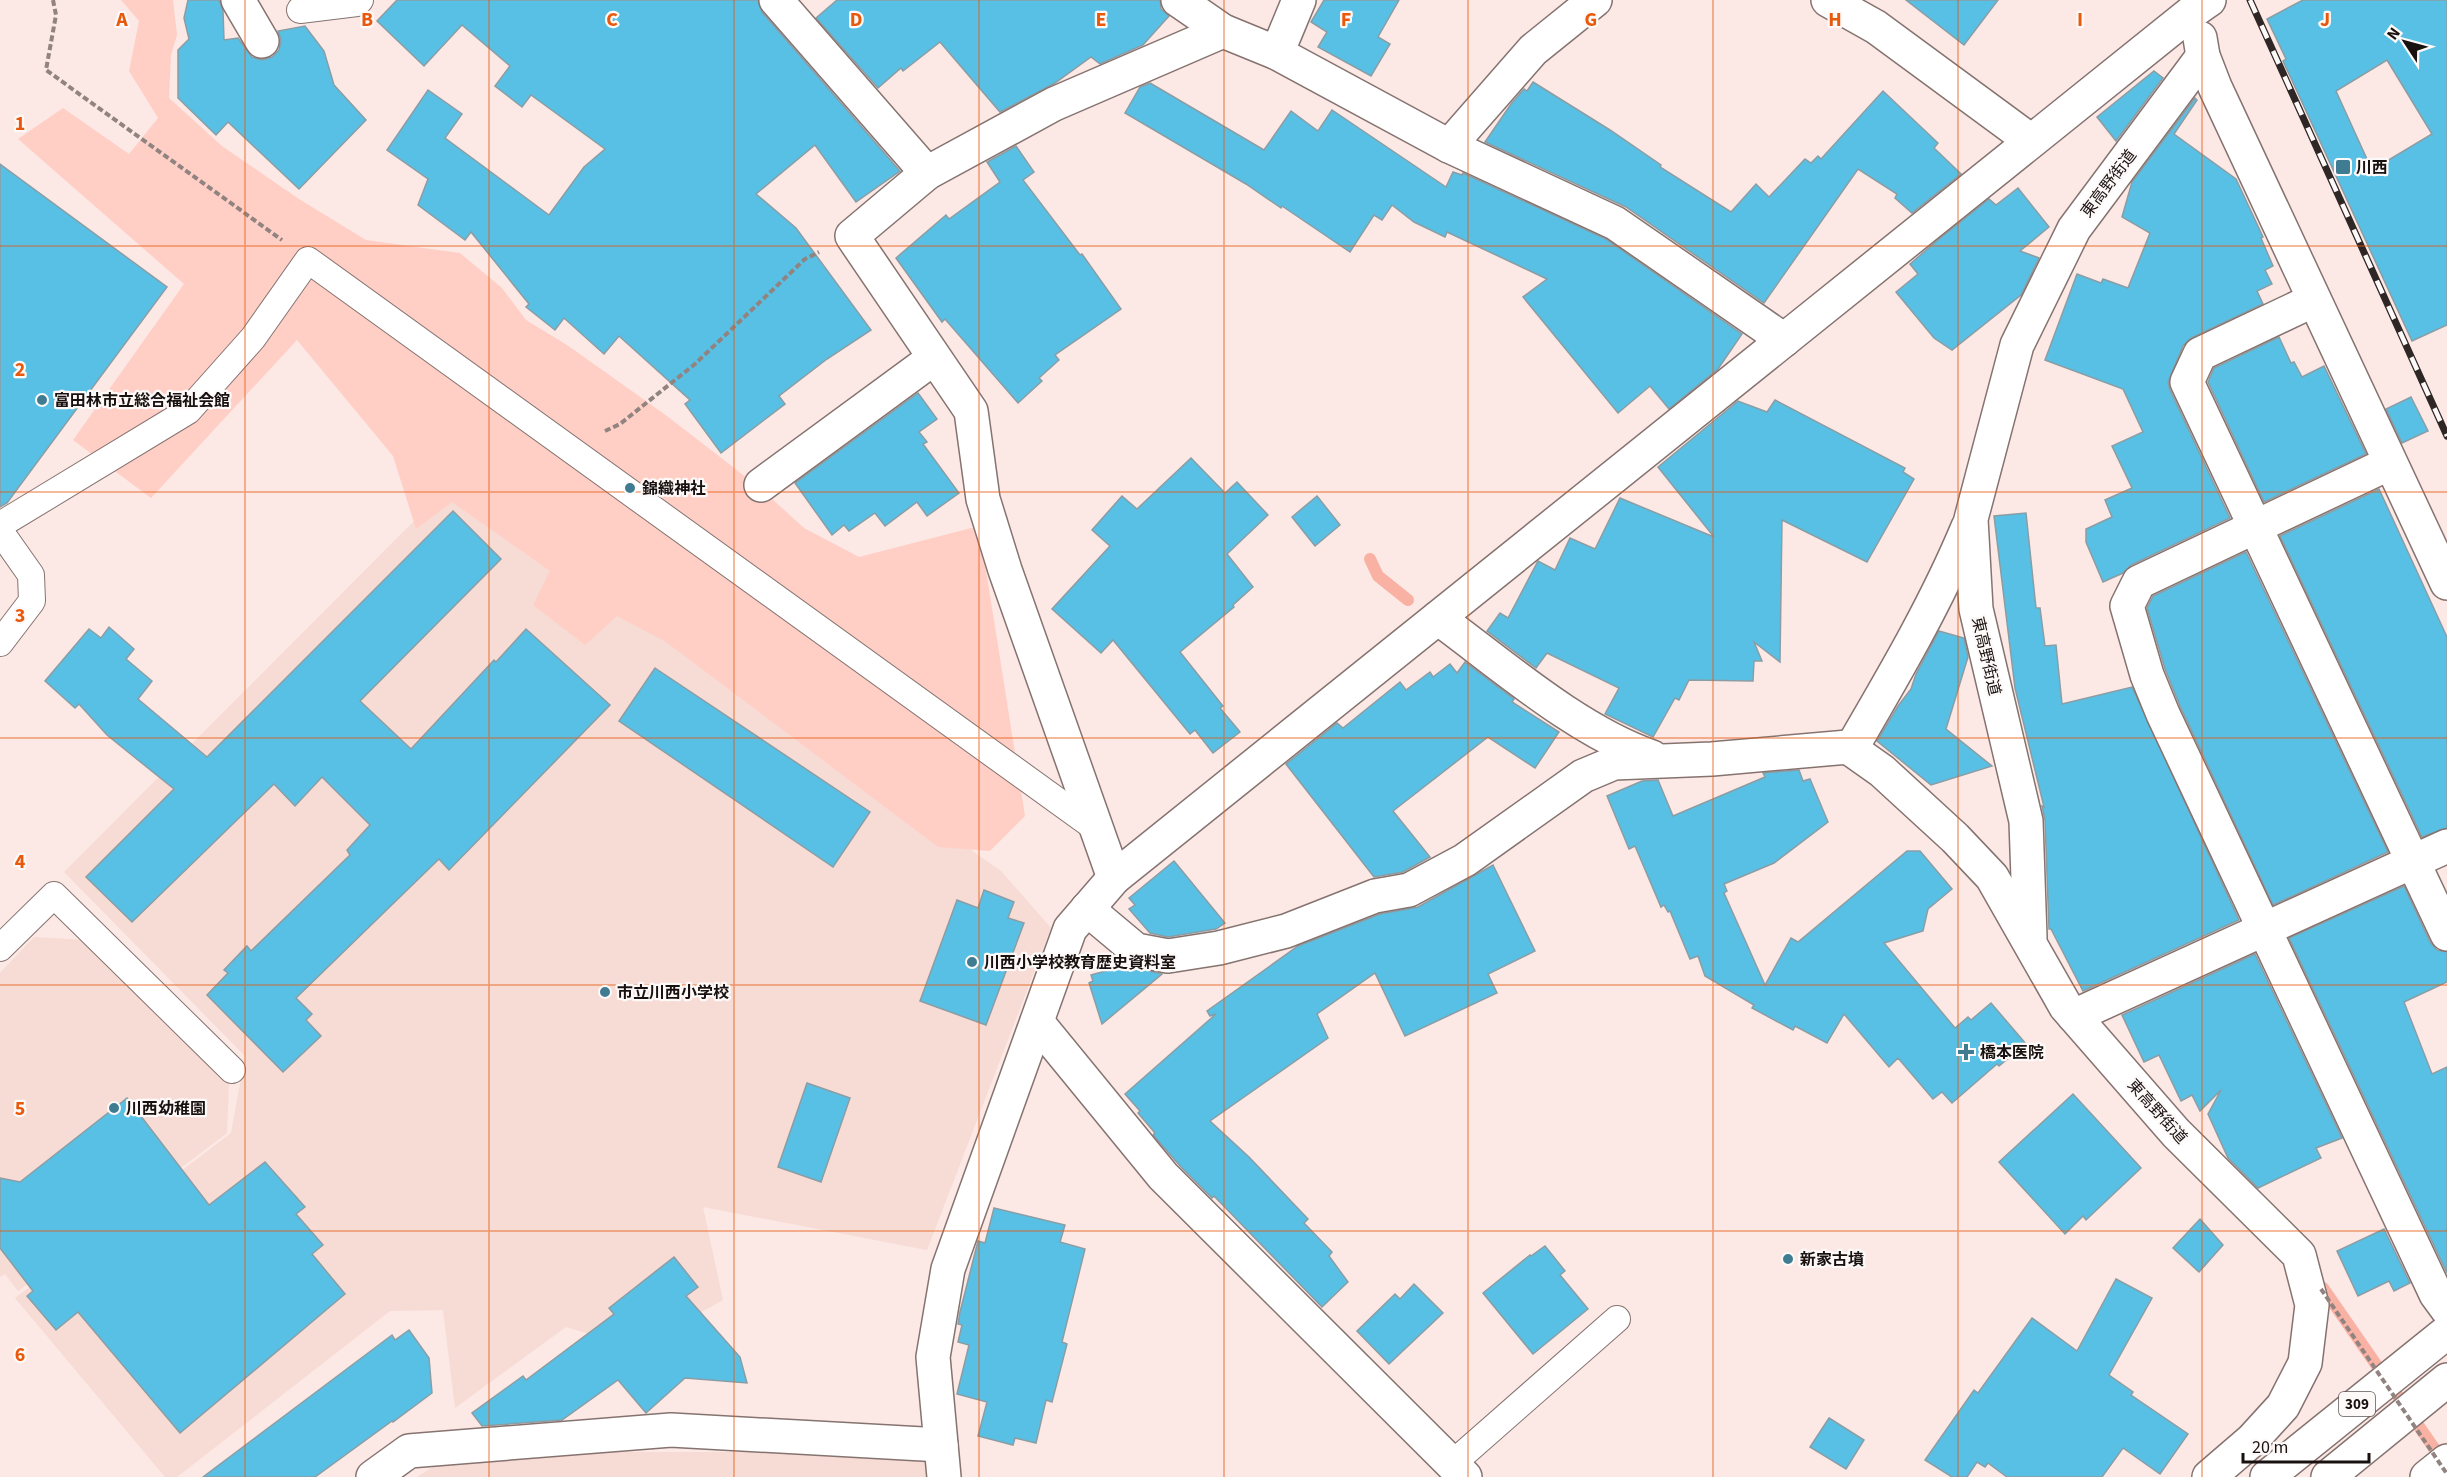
<svg xmlns="http://www.w3.org/2000/svg" width="2447" height="1477" font-family="'Source Sans 3','Noto Sans JP',sans-serif">
<rect width="100%" height="100%" fill="#fce8e4"/>
<g fill="#f7dbd5">
<path d="M436 499H492L853 767 1001 871 1051 928 927 1250 703 1207 723 1300 636 1348 566 1327 455 1408 443 1310 390 1311 177 1477H165L15 1298 231 1133 245 1056 64 872Z"/>
<path d="M34 937 86 940 229 1083 227 1133 18 1291 5 1274 0 1277V973Z"/>
<path d="M553 1452H748L925 1459 927 1477H417L439 1463Z"/>
</g>
<path fill="#ffcfc6" d="M121 0H173L177 35 171 55 169 98 222 146 299 199 366 240 460 253 502 288 526 320 567 345 667 416 760 488 804 528 859 557 979 526 1025 816 990 851 938 847 666 642 617 616 585 645 533 605 550 571 452 502 416 529 393 456 297 340 151 498 73 440 184 284 18 139 63 108 129 154 158 118 129 71 139 21Z"/>
<g fill="none" stroke-linecap="round" stroke-linejoin="round">
<g stroke="#f9b1a4" stroke-width="12">
<path d="M1370 559 1378 576 1408 600"/>
<path d="M2323 1288 2443 1461"/>
</g>
</g>
<g fill="#58c0e4" stroke="#8b9da4" stroke-width="1.5" fill-rule="evenodd">
<path d="M188 0H219L223 11 224 40 238 38 252 57 262 60 272 57 279 50 281 40 278 31 305 26 324 51 334 85 366 120 299 189 228 122 216 135 178 98V50L189 39 184 18Z"/>
<path d="M397 0H758L762 12 900 171 856 202 815 145 756 194 796 228 871 330 827 359 779 396 785 404 721 453 685 404 690 400 619 336 604 354 564 318 555 330 526 307 529 304 471 232 465 240 418 205 428 179 387 150 428 90 462 114 445 138 549 215 584 167 605 149 531 95 522 107 495 86 510 66 462 25 424 66 377 21Z"/>
<path d="M837 0H1160L1161 9 1169 16 1143 45 1100 64 1091 57 1055 83 1000 112 940 42 903 71 901 68 878 88 816 18Z"/>
<path d="M1324 0H1399L1378 37 1390 44 1371 76 1318 47 1327 32 1311 22Z"/>
<path d="M1906 0H1998L1964 45Z"/>
<path d="M2303 0H2447V325L2412 341 2283 61 2286 59 2267 19ZM2387 60 2432 134 2372 170 2336 91Z"/>
<path d="M2154 71 2163 78 2116 141 2097 117Z"/>
<path d="M1533 82 1610 130 1661 165 1660 167 1731 212 1756 184 1769 197 1805 159 1811 163 1818 156 1821 159 1883 91 1938 143 1934 148 1961 174 1912 213 1895 198 1897 194 1858 169 1764 303 1626 207 1485 142 1511 104 1524 89 1527 91Z"/>
<path d="M1150 83 1264 150 1291 111 1318 131 1332 110 1446 187 1453 172 1462 175 1463 173 1606 239 1742 334 1718 369 1669 409 1650 386 1618 413 1523 297 1547 279 1447 232 1445 237 1414 222 1392 205 1382 220 1374 215 1350 252 1282 206 1281 208 1246 184 1125 113 1140 87Z"/>
<path d="M2195 98 2197 100 2174 134 2236 179 2263 237 2261 238 2273 266 2265 270 2272 284 2257 291 2263 304 2191 338 2183 346 2168 382 2170 390 2230 518 2131 565 2123 573 2103 582 2086 542V529L2112 517 2105 500 2132 488 2112 446 2143 432 2123 389 2045 360 2077 274 2101 283 2103 279 2128 288 2150 233 2122 217 2132 182Z"/>
<path d="M1016 146 1034 172 1023 180 1080 255 1082 254 1121 309 1055 355 1059 360 1039 378 1042 381 1018 403 945 319 942 322 896 258 946 215 949 219 1000 182 987 162Z"/>
<path d="M0 164 167 287 7 503 0 507Z"/>
<path d="M2018 188 2049 227 2020 251 2039 258 2021 295 1952 350 1934 338 1896 292 1918 274 1910 264 1939 239 1989 199 1996 205Z"/>
<path d="M2279 337 2291 363 2294 362 2302 377 2324 366 2366 454 2264 502 2208 382 2214 368Z"/>
<path d="M918 393 937 419 919 432 927 442 923 444 959 493 927 516 917 502 885 526 875 513 849 531 844 525 832 535 795 483Z"/>
<path d="M2411 397 2428 431 2402 443 2386 409Z"/>
<path d="M1775 400 1905 468 1903 472 1914 479 1867 562 1782 520 1780 662 1754 642 1762 661H1754L1753 681 1689 680 1679 700 1675 698 1653 737 1605 714 1619 688 1547 653 1536 668 1487 631 1500 613 1508 618 1538 561 1555 570 1570 538 1595 549 1620 498 1714 537 1658 467 1738 401 1767 412Z"/>
<path d="M1191 458 1225 493 1237 482 1268 515 1227 554 1253 587 1233 605 1234 607 1180 652 1223 706 1220 708 1240 732 1213 753 1195 730 1190 734 1113 640 1101 653 1052 609 1110 546 1092 530 1122 496 1137 509Z"/>
<path d="M2379 489 2447 637V828L2422 837 2280 536Z"/>
<path d="M1317 496 1340 525 1315 546 1292 517Z"/>
<path d="M453 511 501 559 360 701 411 749 494 660 496 662 526 629 610 705 449 870 439 859 296 998 312 1014 306 1020 321 1036 283 1072 207 995 228 973 224 970 247 946 251 951 350 855 347 850 370 825 322 777 295 806 274 784 132 922 86 877 174 789 107 735 79 704 75 708 45 681 89 629 101 638 109 627 134 649 126 659 152 681 138 699 207 757Z"/>
<path d="M2026 513 2036 608H2040L2045 646 2056 645 2062 704 2132 687 2239 920 2083 991 2051 929H2049L2045 820 2042 806 2044 807 2015 688 1994 516Z"/>
<path d="M2246 552 2388 852 2273 905 2180 706 2165 669 2147 608 2153 596Z"/>
<path d="M1939 631 1964 638 1968 657 1946 729 1992 766 1931 785 1877 741 1898 706 1911 689 1916 674Z"/>
<path d="M1465 662 1514 699 1512 702 1559 732 1535 768 1488 737 1393 811 1430 857 1403 872 1374 877 1286 764 1337 723 1343 728 1400 682 1406 690 1430 672 1433 677 1450 664 1457 673Z"/>
<path d="M655 668 870 812 833 867 619 721Z"/>
<path d="M1799 770 1803 781 1810 779 1828 822 1774 863 1724 884 1727 891 1724 893 1765 985 1791 938 1798 942 1907 851H1920L1952 889 1928 909 1923 931 1884 943 1955 1028 1968 1017 1971 1020 1991 1003 2026 1044 1999 1066 1997 1064 1952 1103 1942 1092 1933 1099 1898 1058 1889 1067 1844 1014 1827 1043 1795 1026 1793 1030 1752 1008 1754 1005 1705 976 1698 956 1690 959 1670 911 1668 912 1664 905 1661 907 1635 846 1629 849 1607 796 1642 781 1658 780 1673 816 1765 777 1763 773Z"/>
<path d="M1174 861 1225 923 1216 929 1168 937 1150 933 1129 909 1135 905 1129 898Z"/>
<path d="M1493 865 1535 951 1488 974 1497 993 1405 1036 1375 973 1317 1014 1328 1038 1210 1121 1249 1157 1308 1219 1304 1223 1332 1252 1329 1256 1348 1282 1322 1307 1214 1196 1212 1198 1181 1167 1153 1135 1155 1133 1138 1113 1140 1111 1125 1094 1216 1014 1210 1016 1207 1011 1298 946 1380 914 1418 907Z"/>
<path d="M2404 886 2430 942 2437 950 2447 952V982L2404 1002 2432 1074 2447 1067V1273L2289 938Z"/>
<path d="M984 890 1014 902 1008 918 1024 923 986 1025 920 1001 957 900 978 908Z"/>
<path d="M2255 954 2342 1138 2316 1148 2321 1158 2258 1188 2228 1158 2208 1114 2221 1090 2200 1111 2192 1095 2181 1101 2159 1055 2144 1062 2122 1015Z"/>
<path d="M1126 965 1162 974 1102 1024 1089 983 1093 981 1091 975Z"/>
<path d="M807 1083 850 1098 821 1182 778 1167Z"/>
<path d="M2073 1094 2141 1168 2086 1220 2083 1216 2065 1234 1999 1162Z"/>
<path d="M127 1098 209 1205 265 1162 305 1207 296 1214 323 1245 312 1254 345 1294 180 1433 78 1312 56 1330 27 1296 33 1291 0 1248V1178L20 1182Z"/>
<path d="M994 1208 1065 1225 1060 1242 1085 1249 1062 1342 1067 1344 1052 1402 1046 1400 1036 1443 1015 1438 1013 1445 978 1436 987 1402 957 1394 969 1345 958 1342 962 1325 958 1324 960 1312 978 1241 985 1243Z"/>
<path d="M2200 1219 2223 1245 2199 1272 2173 1248Z"/>
<path d="M2384 1229 2410 1283 2394 1291 2389 1281 2358 1296 2337 1251Z"/>
<path d="M1545 1246 1565 1271 1560 1275 1588 1309 1533 1354 1483 1293 1530 1255 1531 1256Z"/>
<path d="M674 1257 698 1287 686 1296 740 1357 747 1383 685 1378 646 1413 618 1380 562 1420 482 1426 472 1413 523 1376 526 1380 614 1314 609 1308Z"/>
<path d="M2116 1279 2152 1298 2109 1375 2133 1392 2131 1395 2188 1434 2160 1474 2123 1448 2102 1477H2007L1988 1463 1985 1467 1977 1462 1967 1477H1952L1925 1460 1974 1390 1978 1393 2032 1318 2077 1351Z"/>
<path d="M1414 1284 1443 1313 1389 1364 1357 1331 1395 1294 1400 1299Z"/>
<path d="M409 1330 429 1358 432 1393 393 1422 392 1421 315 1477H203L392 1335 395 1340Z"/>
<path d="M1829 1418 1864 1440 1846 1469 1810 1447Z"/>
</g>
<g fill="none" stroke-linecap="round" stroke-linejoin="round">
<g stroke="#857370" stroke-width="28">
<g id="service">
<path d="M300 10 357 3 360 0"/>
<path d="M0 525 188 411 253 338 308 260 1098 830"/>
<path d="M0 531 31 575 32 601 0 643"/>
<path d="M0 948 54 895 232 1070"/>
<path d="M1452 1464 1617 1319"/>
</g>
</g>
<g stroke="#857370" stroke-width="36">
<g id="minor">
<path d="M238 0 262 41"/>
<path d="M776 0 927 173"/>
<path d="M1178 0 1223 31 1277 53 1449 146 1615 223 1784 340"/>
<path d="M1828 0 1876 27 2031 141"/>
<path d="M2200 38 2203 56 2215 87 2447 583"/>
<path d="M1277 53 1299 0"/>
<path d="M1449 146 1533 50 1595 0"/>
<path d="M2314 300 2200 354 2187 382 2447 934"/>
<path d="M2390 463 2139 582 2127 606 2147 675 2163 714 2436 1294 2447 1309"/>
<path d="M761 485 934 358"/>
<path d="M1438 618C1502 665 1577 731 1652 757"/>
<path d="M1851 749C1893 677 1936 604 1968 527"/>
<path d="M1114 878 1005 570 983 499 971 411 852 236 927 173 1054 104 1223 31"/>
<path d="M1087 909 1136 950 1168 956 1219 948 1286 931 1375 896 1409 890 1465 860 1583 776 1614 763 1712 759 1848 747 1882 771 1955 838 1992 877 2066 1007 2176 1133 2299 1255 2312 1305 2305 1363 2283 1406 2252 1440 2209 1477"/>
<path d="M2030 937 2026 821 1976 609 1971 519 2017 345 2074 229 2203 56"/>
<path d="M2074 1016 2447 846"/>
<path d="M1037 1022 1163 1176 1465 1477"/>
<path d="M373 1477 409 1451 671 1430 941 1445"/>
<path d="M944 1477 933 1357 948 1269 1070 929 1114 878 2196 9"/>
</g>
</g>
<g stroke="#857370" stroke-width="36">
<path id="tertiary" d="M2196 9 2209 0"/>
</g>
<g stroke="#857370" stroke-width="36">
<g id="trunk">
<path d="M2267 1477 2447 1332"/>
<path d="M2328 1477 2447 1380"/>
<path d="M2427 1477 2447 1461"/>
</g>
</g>
<g stroke="#918380" stroke-width="4" stroke-dasharray="6 3" stroke-linecap="butt">
<path d="M53 0 56 15 46 70 282 240"/>
<path d="M605 431 620 424 695 364 805 259 819 252"/>
</g>
<use href="#service" stroke="#fff" stroke-width="26"/>
<use href="#minor" stroke="#fff" stroke-width="33"/>
<use href="#tertiary" stroke="#fff" stroke-width="33"/>
<use href="#trunk" stroke="#fff" stroke-width="33"/>
<g stroke="#2f2726" stroke-width="7">
<path id="rail" d="M2250 0 2447 436"/>
</g>
<use href="#rail" stroke="#fdf9f8" stroke-width="4.5" stroke-dasharray="14" stroke-linecap="butt"/>
<path stroke="#918380" stroke-width="4" stroke-dasharray="6 3" stroke-linecap="butt" d="M2321 1289 2447 1474"/>
</g>
<path fill="none" stroke="#e8590c" stroke-width="1.5" stroke-opacity="0.55" d="M245 0V1477M489 0V1477M734 0V1477M979 0V1477M1224 0V1477M1468 0V1477M1713 0V1477M1958 0V1477M2202 0V1477M0 246H2447M0 492H2447M0 738H2447M0 985H2447M0 1231H2447"/>
<g fill="#3f7c92" stroke="#fdf9f8" stroke-width="2">
<rect x="2335" y="159" width="16" height="16" rx="3"/>
<circle cx="42" cy="400" r="6"/>
<circle cx="630" cy="488" r="6"/>
<circle cx="972" cy="962" r="6"/>
<circle cx="605" cy="992" r="6"/>
<path d="M1963 1043h6v6h6v6h-6v6h-6v-6h-6v-6h6z"/>
<circle cx="114" cy="1108" r="6"/>
<circle cx="1788" cy="1259" r="6"/>
</g>
<g text-anchor="middle" stroke-width="4.5" stroke-linejoin="round" paint-order="stroke">
<rect fill="#fdf9f8" stroke="#5d5756" stroke-width="1.5" x="2339" y="1392" width="36" height="24" rx="4.5"/>
<g font-size="15" font-weight="bold" fill="#181110">
<text x="2357" y="1409">309</text>
</g>
<g font-size="16" font-weight="bold" fill="#181110" stroke="#fdf9f8" text-anchor="start">
<text x="2356" y="173">川西</text>
<text x="54" y="406">富田林市立総合福祉会館</text>
<text x="642" y="494">錦織神社</text>
<text x="984" y="968">川西小学校教育歴史資料室</text>
<text x="617" y="998">市立川西小学校</text>
<text x="1980" y="1058">橋本医院</text>
<text x="126" y="1114">川西幼稚園</text>
<text x="1800" y="1265">新家古墳</text>
</g>
<g font-size="16" fill="#181110" stroke="#fdf9f8">
<text transform="translate(2108 183) rotate(-53)" y="6">東高野街道</text>
<text transform="translate(1987 656) rotate(77)" y="6">東高野街道</text>
<text transform="translate(2158 1111) rotate(48)" y="6">東高野街道</text>
</g>
</g>
<g font-size="20" text-anchor="middle" font-weight="bold" fill="#e8590c" stroke="#fdf9f8" stroke-width="4.5" stroke-linejoin="round" paint-order="stroke">
<text x="122" y="26">A</text>
<text x="367" y="26">B</text>
<text x="612" y="26">C</text>
<text x="856" y="26">D</text>
<text x="1101" y="26">E</text>
<text x="1346" y="26">F</text>
<text x="1591" y="26">G</text>
<text x="1835" y="26">H</text>
<text x="2080" y="26">I</text>
<text x="2325" y="26">J</text>
<text x="20" y="130">1</text>
<text x="20" y="376">2</text>
<text x="20" y="622">3</text>
<text x="20" y="868">4</text>
<text x="20" y="1115">5</text>
<text x="20" y="1361">6</text>
</g>
<g transform="translate(2405 42) rotate(306)" stroke="#fdf9f8" stroke-width="4.5" paint-order="stroke">
<path d="M0-4.5L10 22L0 15L-10 22Z" fill="#181110"/>
<text y="-9" font-size="16" font-weight="bold" text-anchor="middle" fill="#181110">N</text>
</g>
<path d="M2243 1453v9h126v-9" fill="none" stroke="#181110" stroke-width="3"/>
<text x="2252" y="1453" font-size="18" fill="#181110" stroke="#fdf9f8" stroke-width="4.5" paint-order="stroke">20 m</text>
</svg>
